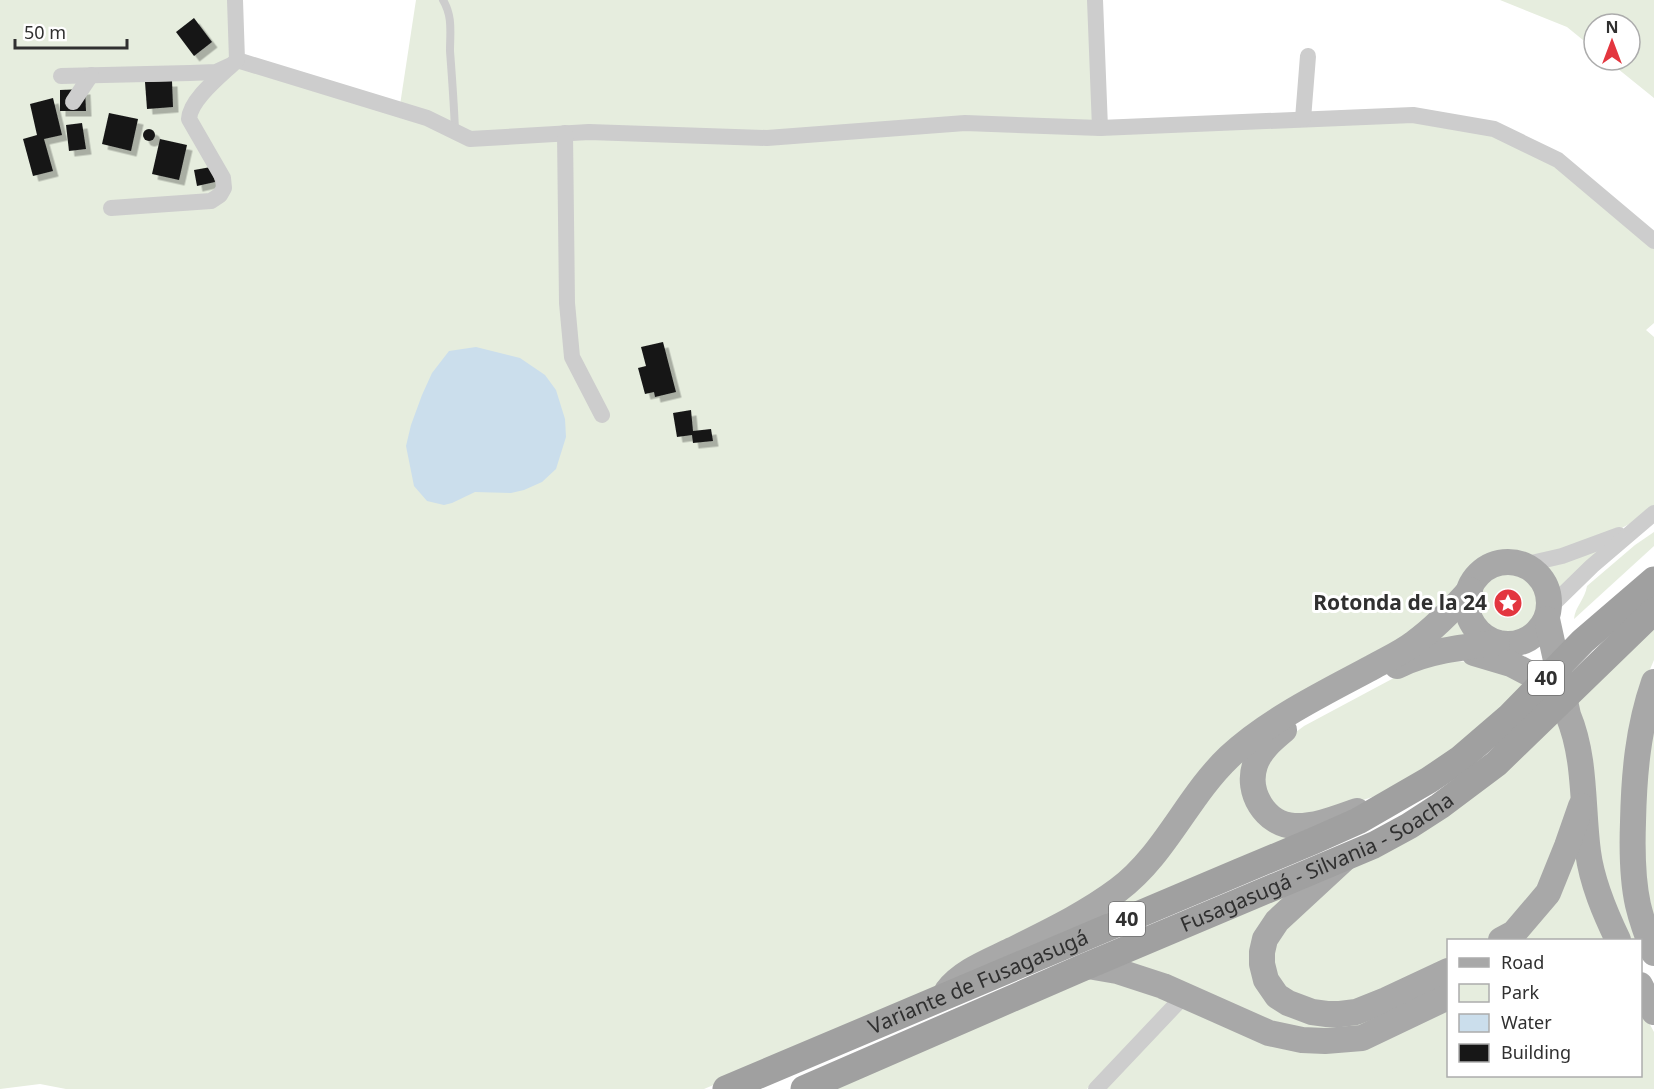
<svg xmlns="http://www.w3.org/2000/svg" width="1654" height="1089" font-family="'Noto Sans',sans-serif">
<defs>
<filter id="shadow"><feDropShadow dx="5.5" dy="5.5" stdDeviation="0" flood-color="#0004"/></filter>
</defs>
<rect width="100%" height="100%" fill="#fff"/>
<g fill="#e6edde">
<path d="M0 0H240L242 56 425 124 468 144 590 138 1413 120 1492 133 1555 165 1654 248V323L1646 330 1654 337V506L1633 522 1620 529 1558 552 1526 556 1512 553 1496 555 1481 562 1469 573 1462 584 1407 638 1294 701 1114 882 936 991 704 1089H66L40 1084 0 1089Z"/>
<path d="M416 0H1089L1095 122 767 132 471 133 400 105Z"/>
<path d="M1500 0H1654V98L1607 60H1630V24H1594V49L1567 27Z"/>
<path d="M1654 532V546L1574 619C1575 607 1585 599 1587 586L1635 545Z"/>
<path d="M1606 547 1556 592C1554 582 1550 574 1542 567Z"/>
<circle cx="1509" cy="604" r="32"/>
<path d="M1460 614 1463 624 1471 637C1457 638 1440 642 1426 647 1397 658 1369 676 1341 691 1316 704 1292 717 1270 734 1266 738 1260 741 1256 746 1242 763 1240 791 1252 810 1266 830 1284 836 1308 834L1031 950C1070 930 1114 911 1145 878 1186 834 1211 781 1258 743 1296 712 1339 689 1382 667 1398 659 1416 653 1430 642 1441 634 1450 624 1460 614Z"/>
<path d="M1654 624V660L1648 674 1639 940H1627L1605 887 1575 700Z"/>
<path d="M1453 661 1471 662 1529 683 1453 753 1394 790 1332 810 1294 817 1267 800 1264 767 1284 741 1304 726 1405 672Z"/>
<path d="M1654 712V927L1644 886 1645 758Z"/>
<path d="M1561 720 1575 797 1540 888 1508 926 1485 940H1448V962L1353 1003 1327 1005 1283 989 1276 976 1272 951 1279 934 1352 864Z"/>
<path d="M1579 839 1608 940H1518Z"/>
<path d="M1304 884 1264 923 1271 1003 1386 1010 1359 1029 1303 1032 1119 962Z"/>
<path d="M1089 976 1114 980 1300 1050 1448 1007V1076H1640L1641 1016 1648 1021 1654 1032V1089H1092L1089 1087 1087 1089H825Z"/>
</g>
<path fill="#cbdeec" d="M476 347 520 358 545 375 556 390 565 419 566 437 556 469 542 482 524 490 511 493 475 492 452 503 444 505 427 501 414 486 406 446 411 425 422 395 432 373 449 351Z"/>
<g fill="#171717" filter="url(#shadow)">
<path d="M194 18 212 42 194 56 176 32Z"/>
<path d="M172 81 173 107 147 109 145 82Z"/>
<path d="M85 89 86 111H60V90Z"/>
<path d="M53 98 62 135 44 139 53 171 33 176 23 139 37 135 30 104Z"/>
<path d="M109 113 138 119 131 151 102 144Z"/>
<path d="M82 123 86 149 69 151 66 125Z"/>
<circle cx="149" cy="135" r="6"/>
<path d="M160 139 187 145 179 180 152 174Z"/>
<path d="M211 167 215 182 197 186 194 170Z"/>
<path d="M663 342 676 392 655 397 654 392 645 394 638 368 646 366 641 347Z"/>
<path d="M691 410 693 431 711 429 713 441 693 443 692 435 677 437 673 413Z"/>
</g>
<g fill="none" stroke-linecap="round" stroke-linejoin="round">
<path stroke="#cdcdcd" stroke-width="8" d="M443 0C453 17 450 32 450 51 452 77 454 104 455 131"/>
<g stroke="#cdcdcd" stroke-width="16">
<path d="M1095 0 1100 128"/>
<path d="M237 60 427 118 470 139 589 132 767 138 965 123 1100 128 1413 115 1494 129 1558 160 1654 241"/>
<path d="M61 76 190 73 216 72 229 66"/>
<path d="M73 102 91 75"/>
<path d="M1303 119 1308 56"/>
<path d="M565 133 567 303 572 357 602 415"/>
<path d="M111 208 211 201 220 195 224 188 223 178 189 119C190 99 223 74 237 60L235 0"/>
<path d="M1523 565 1562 556 1619 535"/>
<path d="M1550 607 1592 566 1654 513"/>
<path d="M1096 1089 1184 996"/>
</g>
<g stroke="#a8a8a8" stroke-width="26">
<circle cx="1508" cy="603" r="41"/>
<path d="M1547 619 1568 715C1586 758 1582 806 1588 852 1592 883 1605 913 1618 940"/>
<path d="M1474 653 1511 664 1536 677"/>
<path d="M1397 666C1427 651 1463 647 1497 643"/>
<path d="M1654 682C1638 728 1634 774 1633 822 1632 850 1632 878 1638 905 1642 922 1648 938 1654 953"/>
<path d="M1284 730C1272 740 1260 750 1255 765 1246 792 1265 824 1294 826 1315 827 1337 818 1357 811"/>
<path d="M1343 860 1277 921 1265 939 1262 952V964L1266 980 1277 996 1288 1003 1312 1012 1327 1014H1340L1356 1012 1386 1000 1448 971"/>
<path d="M1501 940 1514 933 1548 893 1567 846 1581 806"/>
<path d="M1088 966 1117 971 1163 986 1269 1033 1302 1040 1325 1041 1362 1038 1448 997"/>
<path d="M1640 985 1654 1012"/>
<path d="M947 991C962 971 990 961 1012 950 1048 932 1086 914 1118 890 1165 855 1187 797 1229 757 1267 721 1324 693 1371 668 1385 660 1401 653 1414 643 1435 628 1453 609 1470 590"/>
</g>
<g stroke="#a0a0a0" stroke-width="27">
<path id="s1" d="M726 1089 1239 872 1313 841 1358 821 1429 780 1460 759 1510 716 1583 641 1654 580"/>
<path id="s2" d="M804 1089 1082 968 1374 845 1409 826 1440 806 1496 764 1654 611"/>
</g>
</g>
<defs>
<g id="sight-disc" transform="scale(1.5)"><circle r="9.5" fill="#e3363f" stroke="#fff"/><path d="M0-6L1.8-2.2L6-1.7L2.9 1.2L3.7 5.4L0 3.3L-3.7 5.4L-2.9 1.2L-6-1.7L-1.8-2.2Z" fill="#fff"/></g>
</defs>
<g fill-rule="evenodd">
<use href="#sight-disc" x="1508" y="603"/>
</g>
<g text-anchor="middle" stroke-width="6" stroke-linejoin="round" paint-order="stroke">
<g fill="#fff" stroke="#6e6e6e" stroke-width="1.5">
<rect x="1528" y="661" width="36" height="34" rx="4.5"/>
<rect x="1109" y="902" width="36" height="34" rx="4.5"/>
</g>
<g font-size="20" font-weight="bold" fill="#303030">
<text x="1546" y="685">40</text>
<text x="1127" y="926">40</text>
</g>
<g font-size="21" font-weight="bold" fill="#303030" stroke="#fff" text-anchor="end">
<text x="1487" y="610">Rotonda de la 24</text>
</g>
<g font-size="21" fill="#303030" stroke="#fff">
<text dy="7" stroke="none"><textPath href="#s2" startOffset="561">Fusagasugá - Silvania - Soacha</textPath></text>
<text dy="7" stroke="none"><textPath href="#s1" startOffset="274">Variante de Fusagasugá</textPath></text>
</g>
</g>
<rect x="1447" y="939" width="195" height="138" fill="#ffffff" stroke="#acacac" stroke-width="1.5"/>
<rect x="1459" y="958" width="30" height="9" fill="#a8a8a8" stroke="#acacac" stroke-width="1.5"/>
<text x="1501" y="969" font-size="18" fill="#303030">Road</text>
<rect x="1459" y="984" width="30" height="18" fill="#e6edde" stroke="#acacac" stroke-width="1.5"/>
<text x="1501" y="999" font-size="18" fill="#303030">Park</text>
<rect x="1459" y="1014" width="30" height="18" fill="#cbdeec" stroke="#acacac" stroke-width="1.5"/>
<text x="1501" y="1029" font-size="18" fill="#303030">Water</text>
<rect x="1459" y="1044" width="30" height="18" fill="#171717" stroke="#acacac" stroke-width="1.5"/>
<text x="1501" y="1059" font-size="18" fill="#303030">Building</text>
<g transform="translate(1612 42)"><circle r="28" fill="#ffffff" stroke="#acacac" stroke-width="1.5"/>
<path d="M0-4.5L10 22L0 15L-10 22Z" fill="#e3363f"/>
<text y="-9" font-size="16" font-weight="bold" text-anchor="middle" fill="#303030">N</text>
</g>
<path d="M15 39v9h112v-9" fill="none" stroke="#303030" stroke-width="3"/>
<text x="24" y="39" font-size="18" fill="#303030" stroke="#ffffff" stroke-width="4.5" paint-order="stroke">50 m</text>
</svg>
